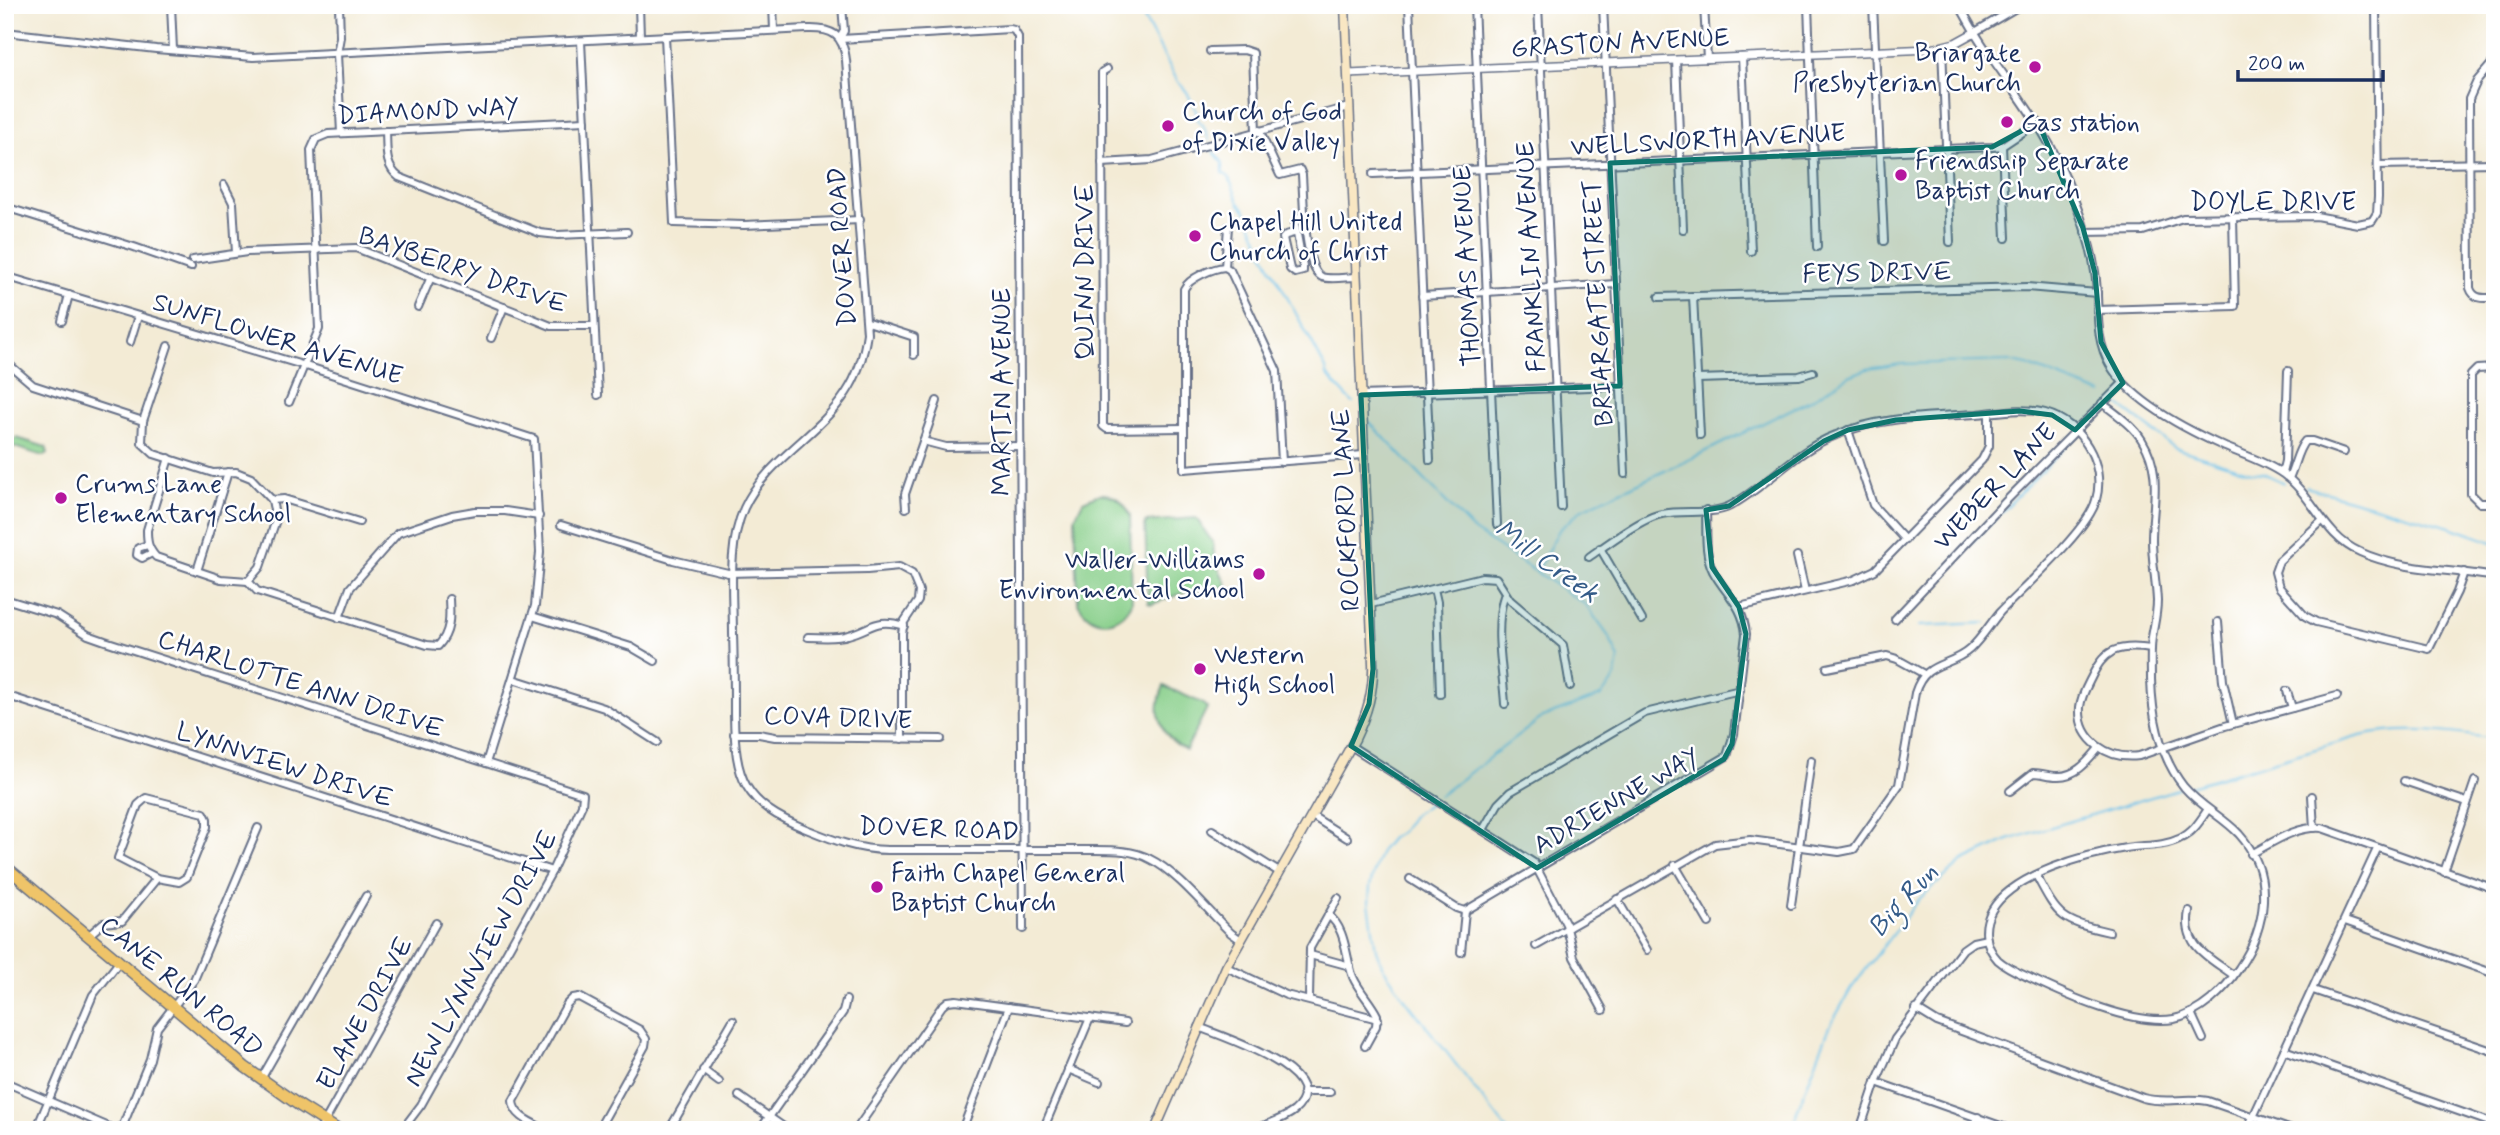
<svg xmlns="http://www.w3.org/2000/svg" width="2500" height="1135" font-family="Mynerve,sans-serif">
<rect width="100%" height="100%" fill="#fff"/>
<filter id="ink" filterUnits="userSpaceOnUse"><feTurbulence type="fractalNoise" baseFrequency=".0143" numOctaves="2"/><feDisplacementMap in="SourceGraphic" scale="14" xChannelSelector="R" yChannelSelector="G"/><feConvolveMatrix kernelMatrix="1 2 1 2 8 2 1 2 1" color-interpolation-filters="sRGB"/></filter>
<filter id="wash" filterUnits="userSpaceOnUse"><feTurbulence type="fractalNoise" baseFrequency=".00686" numOctaves="4" result="noise"/><feDisplacementMap in="SourceGraphic" scale="28" xChannelSelector="R" yChannelSelector="G"/><feGaussianBlur stdDeviation="1.57" result="paint"/><feColorMatrix in="noise" values="0 0 0 0 0 0 0 0 0 0 0 0 0 0 0 0 0 1.4 0 .05"/><feComposite in="paint" operator="in"/></filter>
<g filter="url(#wash)">
<rect width="100%" height="100%" fill="#f3ebd5"/>
<g fill="#88cf8a" stroke="#527f74" stroke-width="2">
<path d="M17 438 46 447 48 453 43 456 14 447 9 440Z"/>
<path d="M1099 494C1115 493 1123 501 1130 515L1132 603C1119 628 1091 628 1078 603L1075 517 1083 501Z"/>
<path d="M1196 518 1213 543 1215 561 1227 586 1183 593 1152 604 1148 603 1145 522Z"/>
<path d="M1164 686 1202 703 1207 708 1186 750C1160 736 1152 713 1164 686Z"/>
</g>
<g fill="none" stroke-linecap="round" stroke-linejoin="round">
<g stroke="#6fc3eb" stroke-width="2">
<path d="M1137 5 1178 82 1187 92 1196 111 1198 120 1203 125 1209 140"/>
<path d="M1213 151 1223 163V173L1229 177 1239 203 1246 211 1267 260 1326 369 1327 375 1353 403"/>
<path d="M2114 401 2175 448 2251 472 2263 473 2284 483"/>
<path d="M1369 422 1474 531 1586 605 1609 637 1619 659 1615 678 1601 696 1543 717 1439 796"/>
<path d="M2306 487 2450 527 2495 543"/>
<path d="M1946 569 2074 438"/>
<path d="M1537 571 1559 530 1582 509 1684 462 1812 399 1849 376 1867 369 1902 364 2008 361 2027 365 2102 394"/>
<path d="M1919 626 1986 623"/>
<path d="M2190 786 2360 736C2405 726 2450 732 2495 739"/>
<path d="M1430 803 1412 816 1401 832 1392 837 1382 849 1376 864 1370 886 1369 903 1376 950 1383 967 1405 999 1507 1130"/>
<path d="M1793 1130 1797 1111 1830 1026 1851 989 1919 899 1962 862 2008 840 2178 789"/>
</g>
</g>
</g>
<g filter="url(#ink)">
<g fill="none" stroke-linecap="round" stroke-linejoin="round">
<g stroke="#677188" stroke-width="10">
<g id="minor">
<path d="M171 5 173 50"/>
<path d="M339 5 340 37 337 54 341 133"/>
<path d="M639 5 640 37"/>
<path d="M773 5 774 30"/>
<path d="M1409 5 1430 460"/>
<path d="M1474 5 1497 524"/>
<path d="M1538 5 1561 507"/>
<path d="M1603 5 1625 474"/>
<path d="M1704 5 1707 59"/>
<path d="M1808 5 1817 247"/>
<path d="M1873 5 1884 241"/>
<path d="M1959 5C1968 20 1976 36 1987 51 2018 96 2052 138 2071 191 2081 217 2091 244 2095 272 2100 304 2093 336 2110 365 2131 401 2187 430 2225 447 2244 455 2266 462 2283 474 2314 496 2323 536 2360 552 2401 571 2451 569 2495 577"/>
<path d="M5 32 156 49 253 57 807 29C832 28 843 34 846 60L867 333C864 355 858 375 846 393 818 436 766 460 744 508 727 547 733 593 733 634 734 661 734 688 734 714 735 780 743 803 806 829 833 840 858 850 888 850H1096C1114 850 1133 850 1150 859 1177 872 1208 911 1231 933L1241 940"/>
<path d="M1975 32 2021 5"/>
<path d="M665 36 674 223 744 225 860 220"/>
<path d="M840 38 844 31 842 5"/>
<path d="M841 39 1010 29 1014 30 1018 37 1023 929"/>
<path d="M581 41 598 395"/>
<path d="M1942 47 1950 242"/>
<path d="M1210 51 1244 50 1253 53 1256 131"/>
<path d="M1742 57 1751 251"/>
<path d="M1676 60 1683 229"/>
<path d="M2495 60 2477 81 2469 99 2470 288C2474 300 2484 298 2495 298"/>
<path d="M1107 69 1102 72V81L1103 426 1107 429 1184 428"/>
<path d="M1259 130 1280 175 1300 170 1302 175 1304 212 1295 223 1303 267V271L1295 273 1290 269 1283 238 1286 235 1297 232"/>
<path d="M386 131C387 148 384 166 399 177L540 233 558 235 627 232"/>
<path d="M2002 146 2006 238"/>
<path d="M1102 163 1152 160 1349 107"/>
<path d="M2378 165 2495 163"/>
<path d="M1373 174 1992 147 2002 146 2038 122"/>
<path d="M224 185 233 203 236 253"/>
<path d="M5 207 134 247 191 267"/>
<path d="M1304 212C1305 226 1308 271 1322 277 1330 280 1346 277 1356 277"/>
<path d="M1228 227 1225 267 1230 270 1277 371 1282 462"/>
<path d="M2085 232 2143 231 2183 218 2316 216 2358 224 2372 221 2377 213 2378 197 2376 5"/>
<path d="M193 260 247 252 356 248 551 326H594"/>
<path d="M1225 267C1213 268 1189 278 1184 289V469L1363 455"/>
<path d="M5 276 309 367 534 439 540 552 535 606 486 763"/>
<path d="M1422 296 1616 284"/>
<path d="M1693 296 1700 435"/>
<path d="M1659 297 2027 287 2097 293"/>
<path d="M418 307 431 277"/>
<path d="M2097 310 2235 306 2233 217"/>
<path d="M62 321 69 295"/>
<path d="M868 322 914 337V355"/>
<path d="M491 338 504 307"/>
<path d="M130 342 138 316"/>
<path d="M168 346 143 421 142 443 154 454 213 473 236 472 251 478 272 500 276 520 260 567 248 581"/>
<path d="M5 361 33 385 143 421"/>
<path d="M2495 368 2477 369 2471 375V494L2480 503H2495"/>
<path d="M1697 379 1799 376 1813 372"/>
<path d="M1361 395 1620 386"/>
<path d="M289 402 319 329 311 150 316 139 328 134 585 121"/>
<path d="M2102 403C2116 414 2133 425 2142 440 2163 474 2152 504 2152 540 2152 560 2156 580 2157 601 2157 613 2154 625 2152 637 2150 651 2151 665 2151 679 2152 717 2160 757 2184 787 2200 806 2223 817 2239 834 2275 874 2267 927 2239 968 2225 990 2200 1014 2174 1019 2133 1026 2066 995 2030 978 2019 973 2007 968 1998 960 1985 946 1982 927 1992 910 2013 874 2087 854 2126 848 2143 845 2163 847 2179 839 2193 833 2200 821 2208 809"/>
<path d="M1848 430 1873 505 1905 540"/>
<path d="M923 441 946 447 1021 446"/>
<path d="M169 458 147 530C147 542 148 548 156 557L221 579 248 581"/>
<path d="M2282 473 2285 461 2288 371"/>
<path d="M2289 478C2295 466 2297 450 2305 441H2312L2344 452"/>
<path d="M272 500 284 499 359 522"/>
<path d="M906 508 905 494 937 401"/>
<path d="M2322 521 2279 561 2275 572 2279 587 2305 616 2316 622 2429 649 2457 592 2464 572"/>
<path d="M561 525 673 560 728 573 867 570 899 567 912 574 919 591 918 601 904 622 902 633V739"/>
<path d="M148 545 138 548 137 555 142 558 152 553"/>
<path d="M1600 548 1642 620"/>
<path d="M1797 556 1805 591"/>
<path d="M197 571 228 472"/>
<path d="M248 581 257 591 427 645 438 646C451 632 450 617 449 599"/>
<path d="M1434 589 1437 602 1440 694"/>
<path d="M5 599 57 615 88 635 105 641 583 794 582 805 552 871 421 1105 402 1130"/>
<path d="M1371 604 1482 577 1496 578 1510 600 1563 645 1570 686"/>
<path d="M1739 607 1854 580 1875 570 1982 460 1989 446V413"/>
<path d="M532 616 631 647 655 661"/>
<path d="M339 618 350 588 398 533 452 515 475 511H505L539 516"/>
<path d="M1895 619 2006 501 2123 383"/>
<path d="M2218 622 2223 681 2233 724"/>
<path d="M808 637C821 637 836 639 848 635 872 629 875 617 904 626"/>
<path d="M2151 649C2138 647 2125 646 2113 651 2102 657 2097 666 2092 676 2087 686 2081 696 2080 707 2078 741 2109 760 2139 756L2225 726 2337 696"/>
<path d="M1827 668 1887 656 1897 659 1924 674"/>
<path d="M513 679 604 708 657 742"/>
<path d="M2287 691 2292 708"/>
<path d="M5 695 552 871"/>
<path d="M1505 704C1503 670 1493 626 1505 593"/>
<path d="M734 734H759L775 737 941 739"/>
<path d="M1351 746 1534 863 1566 924 1574 957 1603 1010"/>
<path d="M2404 781 2467 802"/>
<path d="M2010 791 2033 773C2042 773 2049 776 2057 776 2076 777 2088 761 2099 748"/>
<path d="M2312 796 2314 828"/>
<path d="M146 798 204 813 207 819V827L187 877 179 882 157 878 118 858 138 805Z"/>
<path d="M1312 816 1347 838"/>
<path d="M1212 830 1279 872"/>
<path d="M1483 830 1498 804 1510 792 1645 713 1740 690"/>
<path d="M2251 854C2274 842 2295 826 2322 828L2495 889"/>
<path d="M1675 865 1709 923"/>
<path d="M2444 872 2475 781"/>
<path d="M2036 875C2059 919 2062 921 2109 932"/>
<path d="M1410 879 1456 908 1465 911 1727 756 1734 734 1746 634C1743 604 1726 595 1713 571 1704 554 1707 529 1706 510"/>
<path d="M1617 899 1647 950"/>
<path d="M1791 905 1811 760"/>
<path d="M2189 911C2182 946 2209 957 2233 975"/>
<path d="M1328 915C1347 929 1345 957 1353 977 1359 991 1370 1001 1377 1015L1376 1026 1365 1046"/>
<path d="M2345 921 2495 974"/>
<path d="M88 936 103 923 122 921 157 878"/>
<path d="M1536 946 1715 844 1750 840 1839 852 1854 849 1899 785 1915 693C1925 660 1949 668 1970 649 1981 639 1990 624 2000 612 2023 588 2089 529 2096 500 2106 464 2082 423 2045 413 2024 407 1999 412 1977 414 1929 417 1880 416 1836 435 1796 450 1767 486 1730 506 1711 516 1683 509 1662 514 1643 517 1606 545 1589 557"/>
<path d="M1461 952 1465 911"/>
<path d="M1310 955 1350 966"/>
<path d="M1226 967 1286 995 1378 1019"/>
<path d="M2313 990 2495 1052"/>
<path d="M1309 999 1310 948 1338 898"/>
<path d="M1916 1009 1937 1022 2143 1098C2165 1104 2186 1097 2208 1101L2292 1130"/>
<path d="M2191 1013 2203 1039"/>
<path d="M1199 1027C1219 1036 1339 1073 1294 1111 1284 1119 1267 1124 1254 1130"/>
<path d="M2284 1050 2495 1124"/>
<path d="M1068 1069 1099 1082"/>
<path d="M703 1070 719 1082"/>
<path d="M261 1079 366 896"/>
<path d="M5 1082 116 1130"/>
<path d="M1876 1082 2012 1130"/>
<path d="M1303 1092H1330"/>
<path d="M739 1096 788 1130"/>
<path d="M36 1130 93 995 119 962"/>
<path d="M121 1130 150 1059 157 1028 194 980 258 828"/>
<path d="M320 1130 436 923"/>
<path d="M546 1130C533 1123 514 1117 513 1101L567 1004 573 998 579 997 640 1030 646 1039 645 1046 598 1130"/>
<path d="M669 1130 733 1020"/>
<path d="M760 1130 843 1012 846 1000"/>
<path d="M856 1130 942 1006 948 1001 956 1000 1125 1023"/>
<path d="M962 1130 1009 1007"/>
<path d="M1043 1130 1090 1018"/>
<path d="M1860 1130 1876 1082 1895 1039 1963 949 1973 942 1987 939"/>
<path d="M1972 1130 1978 1117"/>
<path d="M2247 1130 2377 849"/>
</g>
</g>
<g stroke="#677188" stroke-width="10">
<path id="tertiary" d="M1348 74 1931 49 1955 43 1975 32"/>
</g>
<g stroke="#677188" stroke-width="11">
<path id="secondary" d="M1155 1130 1226 967 1355 739C1367 714 1374 691 1373 663L1345 5"/>
</g>
<g stroke="#677188" stroke-width="13">
<path id="trunk" d="M5 866 245 1067 300 1106 338 1130"/>
</g>
<use href="#minor" stroke="#fff" stroke-width="6"/>
<use href="#tertiary" stroke="#fff" stroke-width="7"/>
<use href="#secondary" stroke="#f9e7c3" stroke-width="8"/>
<use href="#trunk" stroke="#efc469" stroke-width="10"/>
</g>
</g>
<path fill="#0f766e" fill-opacity="0.2" stroke="#0f766e" stroke-width="5" stroke-linejoin="round" d="M2038 122 2083 228 2095 273 2101 342 2123 383 2075 430 2052 415 2020 411 1896 420 1848 430 1824 441 1729 506 1706 510 1712 567 1739 607 1746 634 1732 744 1724 759 1537 868 1351 746 1369 704 1373 669 1361 395 1620 386 1610 163 1992 147Z"/>
<g fill="#b5179e" stroke="#fff" stroke-width="2.5">
<circle cx="2035" cy="67" r="7"/>
<circle cx="2007" cy="122" r="7"/>
<circle cx="1168" cy="126" r="7"/>
<circle cx="1901" cy="175" r="7"/>
<circle cx="1195" cy="236" r="7"/>
<circle cx="61" cy="498" r="7"/>
<circle cx="1259" cy="574" r="7"/>
<circle cx="1200" cy="669" r="7"/>
<circle cx="877" cy="887" r="7"/>
</g>
<g text-anchor="middle" stroke-width="5" stroke-linejoin="round" paint-order="stroke">
<g font-size="26" fill="#1b2f5e" stroke="#fff">
<text transform="translate(1620 42) rotate(-3)" y="9">GRASTON AVENUE</text>
<text transform="translate(428 110) rotate(-3)" y="9">DIAMOND WAY</text>
<text transform="translate(1708 139) rotate(-3)" y="9">WELLSWORTH AVENUE</text>
<text x="2273" y="210">DOYLE DRIVE</text>
<text transform="translate(841 247) rotate(-94)" y="9">DOVER ROAD</text>
<text transform="translate(1530 257) rotate(-93)" y="9">FRANKLIN AVENUE</text>
<text transform="translate(1466 266) rotate(-93)" y="9">THOMAS AVENUE</text>
<text transform="translate(463 269) rotate(19)" y="9">BAYBERRY DRIVE</text>
<text transform="translate(1084 272) rotate(-90)" y="9">QUINN DRIVE</text>
<text transform="translate(1877 272) rotate(-1)" y="9">FEYS DRIVE</text>
<text transform="translate(1597 303) rotate(-93)" y="9">BRIARGATE STREET</text>
<text transform="translate(278 338) rotate(17)" y="9">SUNFLOWER AVENUE</text>
<text transform="translate(1001 392) rotate(-90)" y="9">MARTIN AVENUE</text>
<text transform="translate(1994 486) rotate(-46)" y="9">WEBER LANE</text>
<text transform="translate(1345 510) rotate(-93)" y="9">ROCKFORD LANE</text>
<text transform="translate(301 683) rotate(18)" y="9">CHARLOTTE ANN DRIVE</text>
<text transform="translate(838 717) rotate(2)" y="9">COVA DRIVE</text>
<text transform="translate(285 764) rotate(18)" y="9">LYNNVIEW DRIVE</text>
<text transform="translate(1616 800) rotate(-30)" y="9">ADRIENNE WAY</text>
<text transform="translate(939 828) rotate(2)" y="9">DOVER ROAD</text>
<text transform="translate(480 958) rotate(-61)" y="9">NEW LYNNVIEW DRIVE</text>
<text transform="translate(182 986) rotate(40)" y="9">CANE RUN ROAD</text>
<text transform="translate(364 1013) rotate(-61)" y="9">ELANE DRIVE</text>
</g>
<g font-size="26" fill="#1b2f5e" stroke="#fff" text-anchor="start">
<text x="2021" y="61" text-anchor="end">Briargate<tspan x="2021" dy="30">Presbyterian Church</tspan></text>
<text x="1182" y="120">Church of God<tspan x="1182" dy="30">of Dixie Valley</tspan></text>
<text x="2021" y="131">Gas station</text>
<text x="1915" y="169">Friendship Separate<tspan x="1915" dy="30">Baptist Church</tspan></text>
<text x="1209" y="230">Chapel Hill United<tspan x="1209" dy="30">Church of Christ</tspan></text>
<text x="75" y="492">Crums Lane<tspan x="75" dy="30">Elementary School</tspan></text>
<text x="1245" y="568" text-anchor="end">Waller-Williams<tspan x="1245" dy="30">Environmental School</tspan></text>
<text x="1214" y="663">Western<tspan x="1214" dy="30">High School</tspan></text>
<text x="891" y="881">Faith Chapel General<tspan x="891" dy="30">Baptist Church</tspan></text>
</g>
<g font-size="28" font-style="italic" fill="#345b88" stroke="#fff">
<text transform="translate(1548 560) rotate(36)" y="10">Mill Creek</text>
<text transform="translate(1902 899) rotate(-48)" y="10">Big Run</text>
</g>
</g>
<rect width="2500" height="1135" fill="none" stroke="#fff" stroke-width="28"/>
<path d="M2238 70v10h145v-10" fill="none" stroke="#1b2f5e" stroke-width="3.5"/>
<text x="2248" y="70" font-size="21" fill="#1b2f5e" stroke="#ffffff" stroke-width="5" paint-order="stroke">200 m</text>
</svg>
